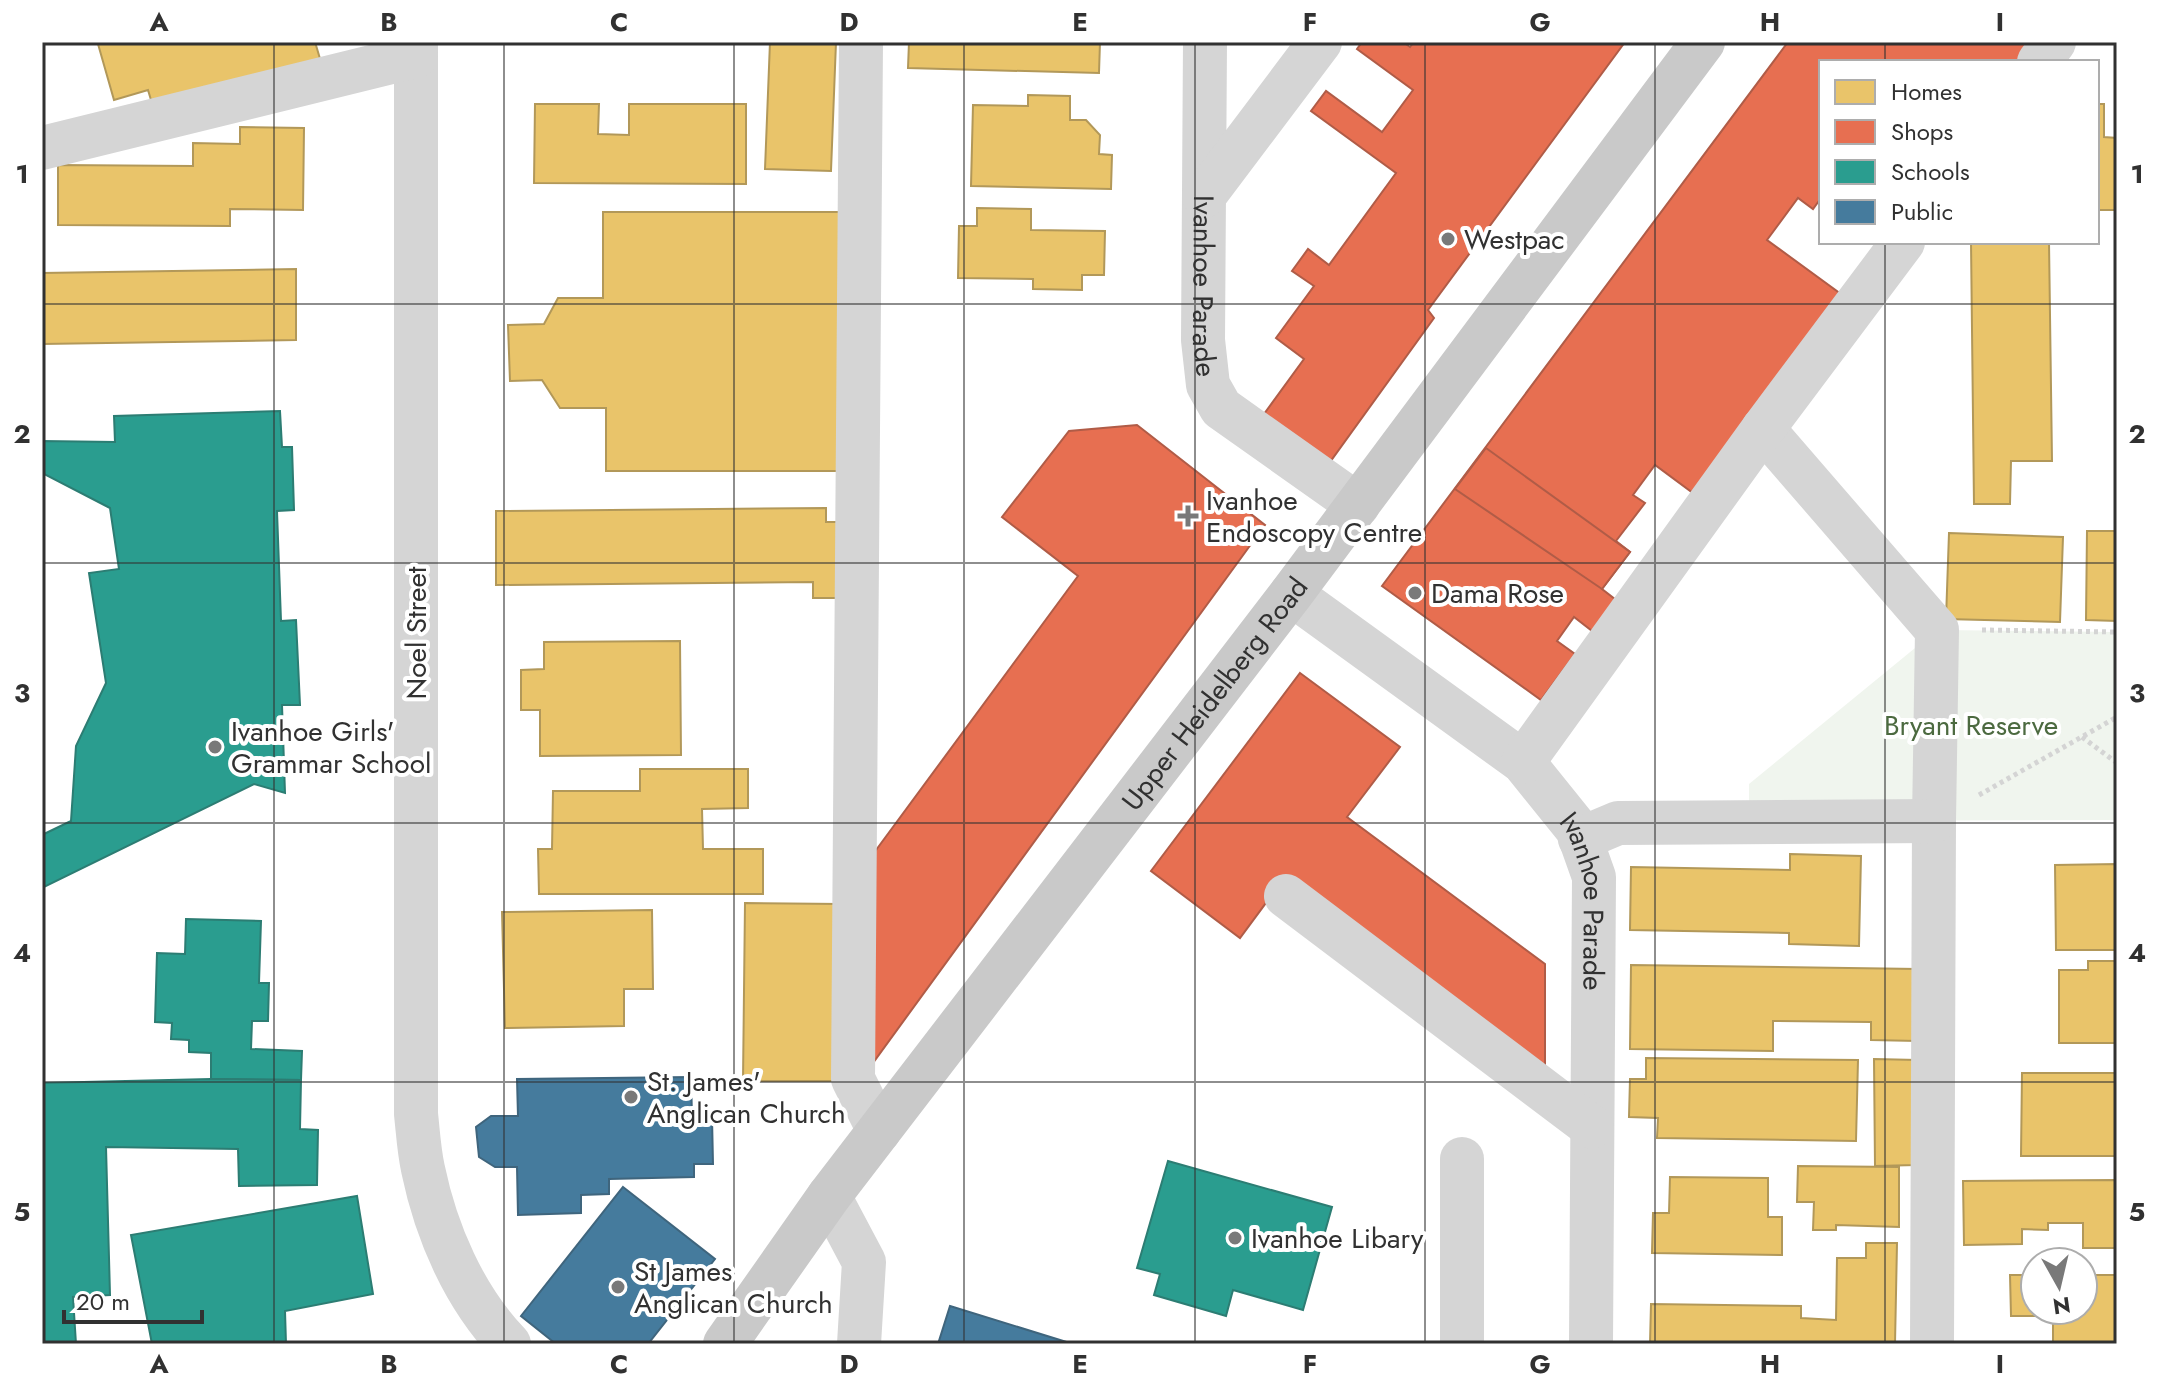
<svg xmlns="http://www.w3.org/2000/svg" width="2159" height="1386" font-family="Jost,sans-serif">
<rect width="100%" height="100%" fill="#fff"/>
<path fill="#f0f5ee" d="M1937 630 2117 632V820L1749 821V784Z"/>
<g fill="#e9c46a" stroke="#b29859" stroke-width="2">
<path d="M105 42H315L321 62 154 110 148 90 114 100 98 44Z"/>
<path d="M770 42H836L831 171 765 169Z"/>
<path d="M909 42H1100L1099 73 908 68Z"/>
<path d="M1028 95 1070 96V120H1086L1100 135 1099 154 1112 155 1111 189 971 186 973 105 1028 106Z"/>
<path d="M535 104H599L598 134 629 135V104H746V184L534 183Z"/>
<path d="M2097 104H2104V137L2117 138V210H2097Z"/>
<path d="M240 127 304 128 303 210 230 209V226L58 225V165L193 166V143L240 144Z"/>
<path d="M977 208 1031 209V230L1105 231 1104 275H1082V290L1033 289V279L958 278 959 226H977Z"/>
<path d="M603 212H841V471H606V408H560L542 380 510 381 508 325 544 324 558 298H603Z"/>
<path d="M1971 242H2049L2052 461H2011L2010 504H1974Z"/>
<path d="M296 269V340L42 344V273Z"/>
<path d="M826 508V522H839L840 598H813V582L496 585V511Z"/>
<path d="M2087 531H2117V621L2086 620Z"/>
<path d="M1949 533 2063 537 2060 622 1946 619Z"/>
<path d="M680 641 681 755 540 756V710H521V670L544 669V642Z"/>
<path d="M640 769H748V808L702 809 703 849H763V894H539L538 849H552L553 791H640Z"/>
<path d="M1790 854 1861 856 1859 946 1789 944V933L1630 930 1631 867 1790 870Z"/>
<path d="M2117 864V950H2056L2055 865Z"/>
<path d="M745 903 841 904 840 1081H743Z"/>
<path d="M652 910 653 989H624V1026L505 1028 502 912Z"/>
<path d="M2088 961H2117V1043H2059V970H2088Z"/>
<path d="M1631 965 1918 969 1917 1041 1871 1040V1022L1773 1021V1051L1630 1049Z"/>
<path d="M1646 1058 1858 1060 1856 1141 1657 1138 1658 1118 1629 1117 1630 1079H1646Z"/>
<path d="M1874 1059 1917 1060 1916 1165 1875 1166Z"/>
<path d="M2022 1073H2117V1156H2021Z"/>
<path d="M1798 1166 1899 1167V1227L1836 1225V1230H1813L1814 1202H1797Z"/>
<path d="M1670 1177 1768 1178V1217H1782V1255L1652 1253 1653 1213H1669Z"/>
<path d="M2117 1180V1248H2083V1223H2048V1230L2022 1229V1244L1964 1245 1963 1181Z"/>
<path d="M1866 1243H1897L1895 1344H1650L1651 1304 1801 1306V1318L1836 1320 1837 1258H1866Z"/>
<path d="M2010 1275H2035V1310H2083V1275H2117V1344H2053V1316H2011Z"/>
</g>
<g fill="#e76f51" stroke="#b05c47" stroke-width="2">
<path d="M1362 42H1403L1410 47 1414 42H1625L1428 310 1434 318 1330 462 1264 414 1304 359 1276 338 1314 286 1292 271 1308 249 1329 265 1396 173 1311 111 1326 91 1382 132 1413 90 1357 49Z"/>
<path d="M1788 42H2037L2023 62H1821V198L1813 209 1798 198 1767 240 1845 297 1697 496 1655 465 1633 495 1645 503 1616 541 1630 552 1602 589 1629 610 1605 641 1574 617 1557 641 1575 654 1541 700 1382 586Z"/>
<path d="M1137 425 1265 525 862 1078 865 865 1078 576 1002 517 1069 431Z"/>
<path d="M1486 448 1630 552 1602 589 1455 489Z"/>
<path d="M1300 673 1400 747 1347 817 1545 964V1082L1280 884 1240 938 1151 871Z"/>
</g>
<g fill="#2a9d8f" stroke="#2c7d73" stroke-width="2">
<path d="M280 411 282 447H292L294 510 277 511 281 621 296 620 300 705H282L285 793 254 784 42 888V835L71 821 76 746 106 683 89 573 119 569 110 508 42 473V441L115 442 114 416Z"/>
<path d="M186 919 261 921 259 983H269L268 1021H252L251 1049 302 1051 301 1080 211 1079V1053L189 1052V1040L171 1039 172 1023 155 1022 157 953 185 954Z"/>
<path d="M211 1079 301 1080 300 1129 318 1130 317 1185 239 1186 238 1149 106 1147 110 1295 73 1297 76 1344H42V1083Z"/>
<path d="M1168 1161 1332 1207 1303 1310 1233 1290 1226 1316 1154 1295 1160 1274 1137 1268Z"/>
<path d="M357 1196 373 1294 285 1311 286 1344H152L131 1235Z"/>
</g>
<g fill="#457b9d" stroke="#3f657d" stroke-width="2">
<path d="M691 1077 692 1117H712L713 1164H694V1177L609 1179V1194L581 1195V1213L518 1215 517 1167H495L479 1157 476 1127 491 1116H518L517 1079Z"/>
<path d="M623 1187 715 1259 648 1344H556L521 1316Z"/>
<path d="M950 1306 1073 1344H938Z"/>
</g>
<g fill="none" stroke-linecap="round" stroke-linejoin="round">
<g stroke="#d4d4d4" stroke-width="5" stroke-dasharray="4 4" stroke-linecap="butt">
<path d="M1982 630 2117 632"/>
<path d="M2082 737 2117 763"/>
<path d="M1979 795 2117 717"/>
</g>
<g stroke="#d5d5d5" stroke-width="44">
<path d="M416 42V1114C418 1132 419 1151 423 1169 436 1232 464 1297 509 1344"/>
<path d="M861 42 853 1079 879 1131"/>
<path id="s1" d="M1205 42 1203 340 1208 385 1221 408 1358 505"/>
<path d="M2039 62 2054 42"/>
<path d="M42 148 416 56"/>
<path d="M1204 196 1320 42"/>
<path d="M1763 429 1937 630 1934 821 1932 1344"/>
<path id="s2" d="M1291 594 1523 762 1577 829 1594 877 1591 1344"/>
<path d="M1523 762 1763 429 1903 242"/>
<path d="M1580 839 1618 823 1934 821"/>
<path d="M1286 896 1592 1127"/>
<path d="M1462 1159V1344"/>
<path d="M829 1196 864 1262 859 1344"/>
</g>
<path stroke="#c9c9c9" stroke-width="44" id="s3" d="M725 1344 829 1196 1291 594 1703 42"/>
</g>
<path fill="none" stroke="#313131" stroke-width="2" stroke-opacity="0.55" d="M274 42V1344M504 42V1344M734 42V1344M964 42V1344M1195 42V1344M1425 42V1344M1655 42V1344M1885 42V62M1885 242V1344M42 304H2117M42 563H2117M42 823H2117M42 1082H2117"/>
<g fill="#797979" stroke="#fff" stroke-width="3">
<circle cx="1448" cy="239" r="8"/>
<path d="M1184 504h8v8h8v8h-8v8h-8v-8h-8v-8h8z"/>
<circle cx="1415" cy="593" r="8"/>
<circle cx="215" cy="747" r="8"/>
<circle cx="631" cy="1097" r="8"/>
<circle cx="1235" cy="1238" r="8"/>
<circle cx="618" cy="1287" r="8"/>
</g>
<g text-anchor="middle" stroke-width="8" stroke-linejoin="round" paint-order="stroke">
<g font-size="28" fill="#313131" stroke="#fff" text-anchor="start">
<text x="1464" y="249">Westpac</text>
<text x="1206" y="510">Ivanhoe<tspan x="1206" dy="32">Endoscopy Centre</tspan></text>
<text x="1431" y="603">Dama Rose</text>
<text x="231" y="741">Ivanhoe Girls'<tspan x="231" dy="32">Grammar School</tspan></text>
<text x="647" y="1091">St. James'<tspan x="647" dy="32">Anglican Church</tspan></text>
<text x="1251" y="1248">Ivanhoe Libary</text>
<text x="634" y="1281">St James<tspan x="634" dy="32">Anglican Church</tspan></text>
</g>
<g font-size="28" fill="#313131" stroke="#fff">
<text dy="10" stroke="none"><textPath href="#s1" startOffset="244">Ivanhoe Parade</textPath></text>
<text transform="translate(416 633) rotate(-90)" y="10">Noel Street</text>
<text dy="10" stroke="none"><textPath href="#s3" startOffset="814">Upper Heidelberg Road</textPath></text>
<text dy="10" stroke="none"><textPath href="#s2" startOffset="446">Ivanhoe Parade</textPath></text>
</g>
<g font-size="28" fill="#4c6a40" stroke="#fff">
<text x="1971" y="735">Bryant Reserve</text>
</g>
</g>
<rect width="2159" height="1386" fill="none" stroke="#ffffff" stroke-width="88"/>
<rect x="1819" y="60" width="280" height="184" fill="#ffffff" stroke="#adadad" stroke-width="2"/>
<rect x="1835" y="80" width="40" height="24" fill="#e9c46a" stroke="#adadad" stroke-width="2"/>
<text x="1891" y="100" font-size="24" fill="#313131">Homes</text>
<rect x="1835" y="120" width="40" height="24" fill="#e76f51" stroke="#adadad" stroke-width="2"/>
<text x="1891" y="140" font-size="24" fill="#313131">Shops</text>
<rect x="1835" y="160" width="40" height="24" fill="#2a9d8f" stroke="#adadad" stroke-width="2"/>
<text x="1891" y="180" font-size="24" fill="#313131">Schools</text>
<rect x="1835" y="200" width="40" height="24" fill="#457b9d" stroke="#adadad" stroke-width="2"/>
<text x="1891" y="220" font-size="24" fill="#313131">Public</text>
<g transform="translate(2059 1286) rotate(172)"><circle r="38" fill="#ffffff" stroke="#adadad" stroke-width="2"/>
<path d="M0-6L14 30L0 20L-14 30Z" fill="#797979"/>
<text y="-12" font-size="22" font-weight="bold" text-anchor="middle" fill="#313131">N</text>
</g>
<path d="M64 1310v12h138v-12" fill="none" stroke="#313131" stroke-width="4"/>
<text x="76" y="1310" font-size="24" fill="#313131" stroke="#ffffff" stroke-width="6" paint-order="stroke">20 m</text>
<rect x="44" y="44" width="2071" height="1298" fill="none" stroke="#313131" stroke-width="3"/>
<g font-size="26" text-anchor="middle" font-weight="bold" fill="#313131">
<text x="159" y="31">A</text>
<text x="389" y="31">B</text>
<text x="619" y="31">C</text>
<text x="849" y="31">D</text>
<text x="1080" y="31">E</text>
<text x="1310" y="31">F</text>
<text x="1540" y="31">G</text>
<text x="1770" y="31">H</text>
<text x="2000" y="31">I</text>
<text x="22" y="183">1</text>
<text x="2137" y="183">1</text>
<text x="22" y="443">2</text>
<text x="2137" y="443">2</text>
<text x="22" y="702">3</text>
<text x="2137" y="702">3</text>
<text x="22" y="962">4</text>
<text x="2137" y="962">4</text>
<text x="22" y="1221">5</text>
<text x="2137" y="1221">5</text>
<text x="159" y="1373">A</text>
<text x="389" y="1373">B</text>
<text x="619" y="1373">C</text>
<text x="849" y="1373">D</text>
<text x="1080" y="1373">E</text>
<text x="1310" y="1373">F</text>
<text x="1540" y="1373">G</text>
<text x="1770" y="1373">H</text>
<text x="2000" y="1373">I</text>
</g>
</svg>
